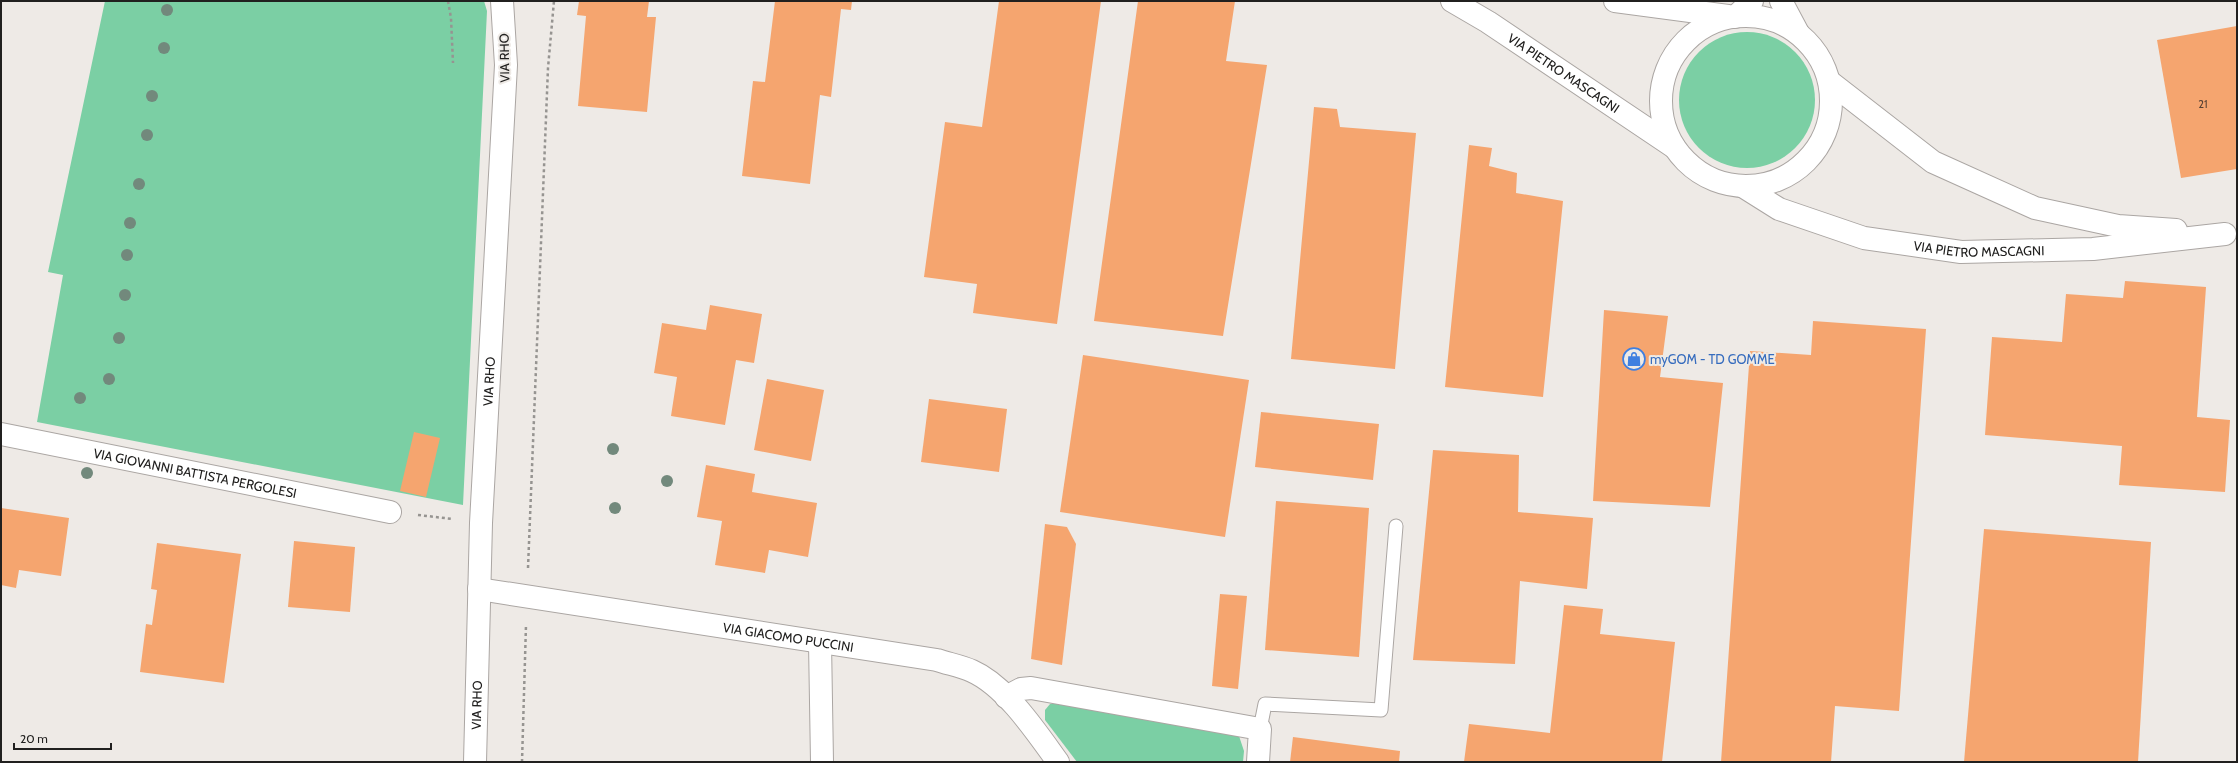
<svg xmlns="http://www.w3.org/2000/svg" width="2238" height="763" font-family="Cabin,sans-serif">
<rect width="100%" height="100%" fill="#eeeae6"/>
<g fill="#7bcfa4">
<path d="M105 1H484L487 11 463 505 37 422 63 275 48 272Z"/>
<circle cx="1747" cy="100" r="68"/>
<path d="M1059 703 1239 736 1244 751 1243 762H1077L1045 720V710L1050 704Z"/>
</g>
<g fill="#f5a56f">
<path d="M579 1H649L647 17H656L647 112 578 106 586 16 577 15Z"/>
<path d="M775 1H852L851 10 841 9 831 97 820 95 810 184 742 176 753 81 765 82Z"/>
<path d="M999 1H1101L1057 324 973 313 977 284 924 277 945 122 982 127Z"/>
<path d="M1138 1H1235L1226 61 1267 65 1223 336 1094 321Z"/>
<path d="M2237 26V169L2181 178 2157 40Z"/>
<path d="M1314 107 1337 109 1340 127 1416 133 1395 369 1291 359Z"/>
<path d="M1469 145 1492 148 1489 166 1517 173 1516 193 1563 201 1543 397 1445 387Z"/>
<path d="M2125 281 2206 287 2197 417 2230 420 2225 492 2119 485 2122 446 1985 435 1992 337 2062 342 2066 294 2123 298Z"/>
<path d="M710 305 762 314 754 363 736 360 725 425 671 416 677 377 654 373 662 323 706 330Z"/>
<path d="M1604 310 1668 316 1660 377 1723 383 1710 507 1593 501Z"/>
<path d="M1813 321 1926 329 1899 711 1835 706 1831 762H1721L1750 351 1811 355Z"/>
<path d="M1083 355 1249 380 1225 537 1060 512Z"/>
<path d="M767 379 824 390 811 461 754 450Z"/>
<path d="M929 399 1007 409 999 472 921 462Z"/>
<path d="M1261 412 1379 424 1373 480 1255 467Z"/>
<path d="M414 432 440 438 426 497 400 491Z"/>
<path d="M1433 450 1519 455 1518 512 1593 518 1587 589 1520 581 1515 664 1413 660Z"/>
<path d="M706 465 755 474 752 492 817 503 808 557 769 550 765 573 715 565 722 521 697 517Z"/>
<path d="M1276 501 1369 508 1359 657 1265 650Z"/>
<path d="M1 508 69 518 61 576 19 570 16 588 1 585Z"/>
<path d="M1045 524 1067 527 1076 544 1062 665 1031 659Z"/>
<path d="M1984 529 2151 542 2138 762H1964Z"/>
<path d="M294 541 355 547 350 612 288 607Z"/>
<path d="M157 543 241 554 224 683 140 672 146 624 152 625 157 590 151 589Z"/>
<path d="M1220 594 1247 596 1238 689 1212 686Z"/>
<path d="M1564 605 1603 609 1600 634 1675 642 1662 762H1464L1469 724 1550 733Z"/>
<path d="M1293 737 1400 751 1399 762H1290Z"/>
</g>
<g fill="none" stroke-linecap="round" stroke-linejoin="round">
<g stroke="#aba6a3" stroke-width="15">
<path id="lane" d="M1260 729 1265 704 1381 710 1396 526"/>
</g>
<g stroke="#aba6a3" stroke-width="24">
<g id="street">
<path d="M1781 1 1798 33"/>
<path d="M1735 17 1752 1"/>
<path id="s1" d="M1 434 390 512"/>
<path id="s2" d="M479 589 937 660C949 664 961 666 972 671 1006 686 1037 733 1058 762"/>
<path d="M820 642 822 762"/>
<path d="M1006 697 1021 689 1031 688 1260 729 1258 762"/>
</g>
</g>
<g stroke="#aba6a3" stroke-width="24">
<g id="secondary">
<path id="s3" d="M1452 1 1488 22 1674 147"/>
<path d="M1615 1 1728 16"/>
<circle cx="1746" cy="101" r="85"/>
<path d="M1830 82 1933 162 2035 208 2118 226 2176 230"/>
<path id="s4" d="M1744 187 1779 209 1864 238 1961 252 2093 249 2225 234"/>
<path id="s5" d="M475 762 481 523 506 65 502 1"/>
</g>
</g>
<g stroke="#969491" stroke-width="2.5" stroke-dasharray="3 3" stroke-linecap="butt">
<path d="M448 1 451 18 453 63"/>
<path d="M418 515 453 519"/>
<path d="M528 568 548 68 554 1"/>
<path d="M522 762 526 625"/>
</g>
<use href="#lane" stroke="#fff" stroke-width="13"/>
<use href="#street" stroke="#fff" stroke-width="22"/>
<use href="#secondary" stroke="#fff" stroke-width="22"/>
</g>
<g fill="#72897c">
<circle cx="167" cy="10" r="6"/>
<circle cx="164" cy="48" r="6"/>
<circle cx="152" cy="96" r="6"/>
<circle cx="147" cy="135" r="6"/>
<circle cx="139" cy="184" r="6"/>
<circle cx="130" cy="223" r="6"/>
<circle cx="127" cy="255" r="6"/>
<circle cx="125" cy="295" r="6"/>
<circle cx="119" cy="338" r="6"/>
<circle cx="109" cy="379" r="6"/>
<circle cx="80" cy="398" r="6"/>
<circle cx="613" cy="449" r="6"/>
<circle cx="87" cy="473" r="6"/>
<circle cx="667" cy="481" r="6"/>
<circle cx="615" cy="508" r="6"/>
</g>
<defs>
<g id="shop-ring" transform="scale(1.15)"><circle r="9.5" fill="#eeeae6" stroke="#3f7fe0" stroke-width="1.5"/><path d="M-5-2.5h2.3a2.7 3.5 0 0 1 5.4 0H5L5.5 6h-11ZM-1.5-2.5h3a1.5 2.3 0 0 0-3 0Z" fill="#3f7fe0"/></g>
</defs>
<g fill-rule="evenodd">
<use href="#shop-ring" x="1634" y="359"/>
</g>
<g text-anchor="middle" stroke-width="4" stroke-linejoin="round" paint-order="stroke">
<g font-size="11" fill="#564133">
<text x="2203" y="108">21</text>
</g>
<g font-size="13" fill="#21201f" stroke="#eeeae6">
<text transform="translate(504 58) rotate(-91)" y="5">VIA RHO</text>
<text dy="5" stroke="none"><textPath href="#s3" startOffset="133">VIA PIETRO MASCAGNI</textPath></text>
<text dy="5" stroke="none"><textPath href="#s4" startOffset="247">VIA PIETRO MASCAGNI</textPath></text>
<text dy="5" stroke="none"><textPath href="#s5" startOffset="381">VIA RHO</textPath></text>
<text dy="5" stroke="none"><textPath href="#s1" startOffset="198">VIA GIOVANNI BATTISTA PERGOLESI</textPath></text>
<text dy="5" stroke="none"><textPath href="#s2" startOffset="313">VIA GIACOMO PUCCINI</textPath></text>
<text dy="5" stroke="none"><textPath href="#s5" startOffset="57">VIA RHO</textPath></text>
</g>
<g font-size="13" fill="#366cbe" stroke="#eeeae6" text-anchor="start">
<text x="1650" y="364">myGOM - TD GOMME</text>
</g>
</g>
<rect width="2238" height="763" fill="none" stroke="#21201f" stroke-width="4"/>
<path d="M14 743v6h97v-6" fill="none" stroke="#21201f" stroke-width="2"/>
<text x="20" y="743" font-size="12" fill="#21201f" stroke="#eeeae6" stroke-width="3" paint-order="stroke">20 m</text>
</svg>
